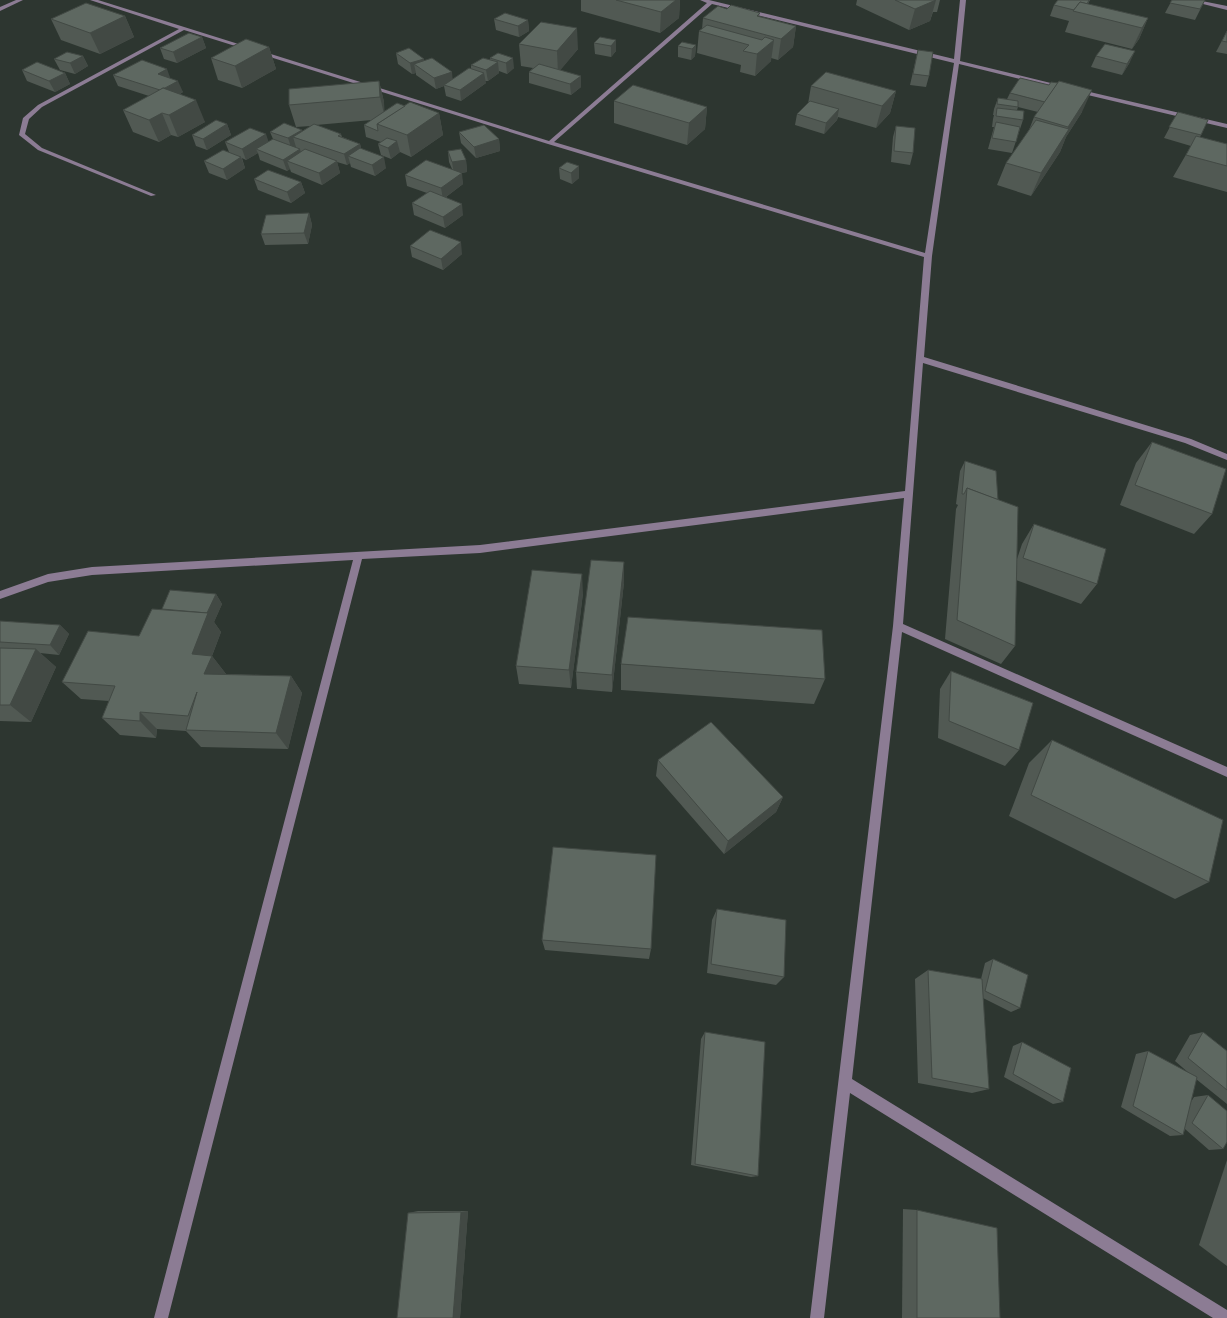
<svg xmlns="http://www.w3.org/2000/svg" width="1227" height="1318" font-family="'DejaVu Sans',sans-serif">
<rect width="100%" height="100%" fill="#2d3630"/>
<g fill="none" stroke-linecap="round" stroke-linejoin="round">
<g fill="#8c7c94" fill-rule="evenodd">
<path d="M16 0H23L0 11V7Z"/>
<path d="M90 0H98L549 141 707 3 700 0H709L954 59 960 0H966L960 61 1063 86 1064 87 1061 89 959 64 932 256 924 357 1191 439 1227 454V460L1185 443 923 363 903 624 1227 767V777L902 632 852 1079 1227 1310V1318H1213L850 1093 824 1318H810L893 626 904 498 480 553 362 559 168 1318H154L353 560 92 575 48 582 0 599V591L48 574 92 567 480 545 905 491 924 257 548 144 184 30 42 107 29 119 25 134 42 148 156 195 151 196 38 150 19 135 23 118 38 105 179 29ZM712 4 954 63 925 253 554 142Z"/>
<path d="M1187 0H1197L1227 6V10Z"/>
<path d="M1077 89 1227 124V128L1075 92 1074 91Z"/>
</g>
</g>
<g fill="#515953">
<path d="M581 0H680L679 18 660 33 581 11Z"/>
<path d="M857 0H940L937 12H933L930 21 909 30 856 5Z"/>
<path d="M1058 0H1090L1088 4 1148 18 1139 39 1132 49 1065 32 1069 21 1050 16 1054 5Z"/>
<path d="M1172 0H1205L1195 20 1165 13Z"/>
<path d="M727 9 760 13 759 16 796 26 793 47 778 60 771 58V61L755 76 740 72 741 65 697 53 699 31 702 29 703 18Z"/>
<path d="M125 16 134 37 100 54 61 40 51 19Z"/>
<path d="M494 19 528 20 529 31 519 37 496 30Z"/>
<path d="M1227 31V54L1216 52Z"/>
<path d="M202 37 206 48 177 63 164 59 160 48Z"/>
<path d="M600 37 616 51 611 57 595 54 594 43Z"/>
<path d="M519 44 578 49 560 70 581 87 571 95 529 83V72L533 68 521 66Z"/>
<path d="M696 45 695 56 691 60 678 57V46Z"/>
<path d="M269 47 276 69 242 88 218 80 211 58Z"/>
<path d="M918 50 929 76 926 87 910 85Z"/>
<path d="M396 53 424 61 453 79 471 68V65L490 60V58L498 53 514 68 507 74 499 71V73L488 81H485L486 83 461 101 446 96 444 86 436 89 416 75V73L412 74 398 64Z"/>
<path d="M83 56 88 66 75 74 60 70 54 59Z"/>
<path d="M1096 56 1130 62 1122 75 1091 67Z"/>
<path d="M22 70 65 73 70 84 55 92 27 81Z"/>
<path d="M113 75 170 78 183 92 180 94 205 122 178 137 171 135 159 142 133 132 123 110 149 96 118 86Z"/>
<path d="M379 81 384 102V111L405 106 439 113 443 135 411 157 400 152 391 159 381 155 378 144 381 142 366 137 364 125 372 120 316 125 341 134 342 137 360 144 361 148 386 168 375 176 351 167 350 163 347 165 337 162 340 173 322 185 291 172 290 169 287 171 260 160 258 153 246 160 242 158 245 168 227 180 209 173 204 161 229 152 225 142H268L273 139 270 132 302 130V131L311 126 296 127 289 105Z"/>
<path d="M811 86 896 91 890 113 876 128 838 117 837 120 824 134 795 125 797 114 808 104Z"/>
<path d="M1010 93 1082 112 1066 137 1060 152 1031 196 997 185 1006 163 1029 130 1034 117 1038 112 1018 107 1017 110 1023 120 1012 153 988 149 994 127H992L993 119 994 115H993L994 109 998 98 1007 99Z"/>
<path d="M614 101 707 107 705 129 687 145 614 123Z"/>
<path d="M1178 112 1208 120 1200 137 1227 144V192L1173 177 1191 146 1164 138Z"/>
<path d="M227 124 231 135 207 150 196 146 192 135Z"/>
<path d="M896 126 913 153 910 165 891 162 893 137Z"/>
<path d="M459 132 499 139 500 151 476 158 461 143Z"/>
<path d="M448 151 466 160 467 172 461 173 463 184 446 197 463 215 445 228 414 215 412 203 427 193 407 186 405 175 452 169 449 162Z"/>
<path d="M579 166V178L572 184 560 179 559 168Z"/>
<path d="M254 179 301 182 305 193 291 203 258 190Z"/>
<path d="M309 213 312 225 308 244 265 245 261 234Z"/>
<path d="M410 246 462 254 443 270 412 257Z"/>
<path d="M1152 442 1212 514 1194 534 1120 505 1136 463Z"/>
<path d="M965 461 998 500 1017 559 1022 544 1034 524 1097 584 1081 604 1016 580 1015 646 1001 664 945 639 956 509 958 505 956 504 960 471Z"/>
<path d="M624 582 612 692 577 689 576 672Z"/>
<path d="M583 593 571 688 519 684 516 666Z"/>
<path d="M216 594 222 604 214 622 221 632 212 656 226 674 291 676 302 693 288 749 201 747 186 731 157 729 156 738 120 735 102 718 109 701 81 699 62 682 139 636 162 609Z"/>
<path d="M0 621 60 625 69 634 59 655 40 653 56 667 31 722 0 721Z"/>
<path d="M621 664 825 679 814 704 621 690Z"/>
<path d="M951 671 1019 750 1005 766 938 738 940 689Z"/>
<path d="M1052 740 1209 882 1175 899 1009 816 1029 763Z"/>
<path d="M658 760 783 797 776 812 724 854 656 776Z"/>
<path d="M717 909 784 977 776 985 707 973 712 920Z"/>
<path d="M542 940 651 949 649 959 545 950Z"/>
<path d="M993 959 1020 1008 1011 1012 983 998 989 1089 972 1093 918 1083 915 979 928 970 981 979 985 963Z"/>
<path d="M705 1032 758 1176 751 1177 691 1165 701 1039Z"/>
<path d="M1203 1032 1227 1051V1104L1196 1079 1191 1102 1194 1097 1208 1095 1223 1149 1209 1150 1185 1129 1183 1135 1170 1136 1121 1107 1136 1054 1148 1051 1190 1074 1175 1061 1190 1035Z"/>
<path d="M1022 1042 1063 1102 1053 1104 1004 1077 1013 1046Z"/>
<path d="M1227 1160V1266L1199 1245Z"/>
<path d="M903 1209 917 1210 1000 1318H902Z"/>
<path d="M418 1211H468L460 1318 408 1213Z"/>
</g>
<g fill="#424944">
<path d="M676 0H680L679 18 660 33 661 12Z"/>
<path d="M936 0 930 21 909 30 915 9Z"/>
<path d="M125 16 134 37 100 54 90 33Z"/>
<path d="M1148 18 1139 39 1132 49 1142 28Z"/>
<path d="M528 20 529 31 519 37 518 26Z"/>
<path d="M796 26 793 47 778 60 781 39Z"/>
<path d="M577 28 578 49 558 73 557 51Z"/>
<path d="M202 37 206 48 177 63 173 52Z"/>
<path d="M616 40V51L611 57V46Z"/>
<path d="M774 40 771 61 755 76 757 54Z"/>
<path d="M696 45 695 56 691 60 692 49Z"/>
<path d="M269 47 276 69 242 88 235 66Z"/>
<path d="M1135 51 1130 62 1122 75 1127 64Z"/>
<path d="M83 56 88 66 75 74 70 63Z"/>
<path d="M513 58 514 68 507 74 506 63Z"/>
<path d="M424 59 426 70 414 64 416 73 412 74 410 63Z"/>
<path d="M498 62 499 73 488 81 486 70Z"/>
<path d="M167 69 171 80 158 74Z"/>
<path d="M452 72 453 83 444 85V86L436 89 434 78Z"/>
<path d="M65 73 70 84 55 92 49 81Z"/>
<path d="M484 73 486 83 461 101 460 90Z"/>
<path d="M581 76V87L571 95 570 84Z"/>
<path d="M178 81 183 92 166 101 162 90Z"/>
<path d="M379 81 384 102 385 118 380 97Z"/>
<path d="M1092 90 1082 112 1066 137 1060 152 1031 196 1041 173 1061 141 1068 127Z"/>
<path d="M896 91 890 113 876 128 882 106Z"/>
<path d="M196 100 205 122 178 137 169 115Z"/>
<path d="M707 107 705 129 687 145 689 123Z"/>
<path d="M839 109 837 120 824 134 826 123Z"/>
<path d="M162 113 171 135 159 142 149 120Z"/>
<path d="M439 113 443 135 411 157 407 135Z"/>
<path d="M227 124 231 135 207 150 203 139Z"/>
<path d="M302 130 305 141 293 137 296 147 292 150 288 138Z"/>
<path d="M266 134 270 146 256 149 258 153 246 160 242 149Z"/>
<path d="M499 139 500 151 476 158 474 147Z"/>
<path d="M397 141 400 152 391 159 388 148Z"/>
<path d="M360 144 363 155 348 156 350 163 347 165 344 154Z"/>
<path d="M300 149 303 160 287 161 290 169 287 171 283 160Z"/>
<path d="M241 157 245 168 227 180 223 169Z"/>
<path d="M384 157 386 168 375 176 372 165Z"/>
<path d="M466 160 467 172 454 174 452 162Z"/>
<path d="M337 161 340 173 322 185 319 173Z"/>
<path d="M579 166V178L572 184 571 173Z"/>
<path d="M462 173 463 184 443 199 441 188Z"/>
<path d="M301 182 305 193 291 203 287 192Z"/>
<path d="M462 204 463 215 445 228 443 217Z"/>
<path d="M309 213 312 225 308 244 304 233Z"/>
<path d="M461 242 462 254 443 270 441 259Z"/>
<path d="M624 562V582L612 692V675Z"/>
<path d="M582 574 583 593 571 688 569 670Z"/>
<path d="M216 594 222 604 214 622 221 632 211 658 212 656 226 674 218 691 204 674 192 654 206 615Z"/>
<path d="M60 625 69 634 59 655 50 645Z"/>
<path d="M36 649 56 667 31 722 10 705Z"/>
<path d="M291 676 302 693 288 749 276 733Z"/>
<path d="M140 712 157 729 156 738 140 721Z"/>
<path d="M783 797 776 812 724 854 728 841Z"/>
<path d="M468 1211 460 1318H453L461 1212Z"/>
</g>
<g fill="#5e6861" stroke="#424944">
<path d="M616 0H676L661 12Z"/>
<path d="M895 0H936L915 9Z"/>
<path d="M1058 0H1089L1087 4 1080 2 1074 10 1054 5Z"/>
<path d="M1172 0H1205L1200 9 1170 3Z"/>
<path d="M1080 2 1148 18 1142 28 1073 11Z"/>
<path d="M86 3 125 16 90 33 51 19Z"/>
<path d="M731 5 760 13 757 16 796 26 781 39 703 18 718 6 727 9Z"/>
<path d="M505 13 528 20 518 26 494 19Z"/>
<path d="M541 22 577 28 557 51 519 44Z"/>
<path d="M707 25 762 40 765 37 774 40 757 54 743 51 749 45 699 31Z"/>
<path d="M1227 31V42L1222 41Z"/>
<path d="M189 33 202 37 173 52 160 48Z"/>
<path d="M600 37 616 40 611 46 594 43Z"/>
<path d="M246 39 269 47 235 66 211 58Z"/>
<path d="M682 42 696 45 692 49 678 46Z"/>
<path d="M1105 44 1135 51 1127 64 1096 56Z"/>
<path d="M409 48 424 59 410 63 396 53Z"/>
<path d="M918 50 933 52 929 76 913 74Z"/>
<path d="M67 52 83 56 70 63 54 59Z"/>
<path d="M498 53 513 58 506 63 490 58Z"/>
<path d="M432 58 452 72 434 78 414 64Z"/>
<path d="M483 58 498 62 486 70 471 65Z"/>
<path d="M142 60 167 69 158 74 178 81 165 88H163L160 90 113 75Z"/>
<path d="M37 62 65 73 49 81 22 70Z"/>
<path d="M539 64 581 76 570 84 529 72Z"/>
<path d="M469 68 484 73 460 90 444 85Z"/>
<path d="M826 72 896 91 882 106 811 86Z"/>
<path d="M1020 78 1049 85 1051 82 1058 83 1045 102 1010 93Z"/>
<path d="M379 81 380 97 289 105V89Z"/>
<path d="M1059 81 1092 90 1068 127 1034 117Z"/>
<path d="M633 85 707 107 689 123 614 101Z"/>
<path d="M163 88 196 100 169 115 162 113 149 120 123 110Z"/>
<path d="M998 98 1018 101V107L997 104Z"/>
<path d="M810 101 839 109 826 123 797 114Z"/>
<path d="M410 102 439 113 407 135 377 124Z"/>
<path d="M397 103 405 106 377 124 378 131 364 125Z"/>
<path d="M997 108 1024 111 1023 120 996 116Z"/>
<path d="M1178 112 1208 120 1201 135 1169 127Z"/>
<path d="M216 120 227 124 203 139 192 135Z"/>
<path d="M1036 120 1069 129 1041 173 1006 163Z"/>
<path d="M996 122 1020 127 1016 142 992 138Z"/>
<path d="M284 123 302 130 288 138 270 132Z"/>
<path d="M314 124 341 134 338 136 360 144 344 154 293 137Z"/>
<path d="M484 125 499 139 474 147 459 132Z"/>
<path d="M896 126 915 128 913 153 894 151Z"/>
<path d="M250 128 266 134 242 149 225 142Z"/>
<path d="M1196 136 1227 144V166L1186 155Z"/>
<path d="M387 138 397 141 388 148 378 144Z"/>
<path d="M273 139 300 149 283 160 256 149Z"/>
<path d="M360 148 384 157 372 165 348 156Z"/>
<path d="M305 149 337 161 319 173 287 161Z"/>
<path d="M461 149 466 160 452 162 448 151Z"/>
<path d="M223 150 241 157 223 169 204 161Z"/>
<path d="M426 160 462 173 441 188 405 175Z"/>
<path d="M567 162 579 166 571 173 559 168Z"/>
<path d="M268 170 301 182 287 192 254 179Z"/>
<path d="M430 191 462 204 443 217 412 203Z"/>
<path d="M309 213 304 233 261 234 266 215Z"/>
<path d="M430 230 461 242 441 259 410 246Z"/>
<path d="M1152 442 1226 469 1212 514 1135 485Z"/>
<path d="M965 461 996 471 998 500 967 488 964 494H962Z"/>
<path d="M967 488 1018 507 1015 646 957 620Z"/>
<path d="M1034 524 1106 549 1097 584 1023 558Z"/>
<path d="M591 560 624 562 612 675 576 672Z"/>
<path d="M532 570 582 574 569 670 516 666Z"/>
<path d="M170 590 216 594 207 613 162 609Z"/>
<path d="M152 609 208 613 192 654 212 656 204 674 291 676 276 733 186 730 197 692 188 716 140 712V721L102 718 115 686 62 682 88 631 139 636Z"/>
<path d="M628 617 822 630 825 679 621 664Z"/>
<path d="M0 621 60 625 50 645 0 642Z"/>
<path d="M0 648 36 649 10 705H0Z"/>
<path d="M951 671 1033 703 1019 750 949 721Z"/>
<path d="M711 722 783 797 728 841 658 760Z"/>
<path d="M1052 740 1223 820 1209 882 1031 795Z"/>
<path d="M553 847 656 855 651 949 542 940Z"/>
<path d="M717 909 786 920 784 977 711 964Z"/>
<path d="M993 959 1028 975 1020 1008 985 991Z"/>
<path d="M928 970 982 979 989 1089 932 1078Z"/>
<path d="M705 1032 765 1042 758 1176 695 1164Z"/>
<path d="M1203 1032 1227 1051V1090L1188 1058Z"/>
<path d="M1022 1042 1071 1068 1063 1102 1013 1074Z"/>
<path d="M1148 1051 1197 1077 1183 1135 1133 1106Z"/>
<path d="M1208 1095 1227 1111V1142L1223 1149 1192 1123Z"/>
<path d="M917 1210 997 1228 1000 1318H917Z"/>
<path d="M461 1212 453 1318H397L408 1213Z"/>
</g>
</svg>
